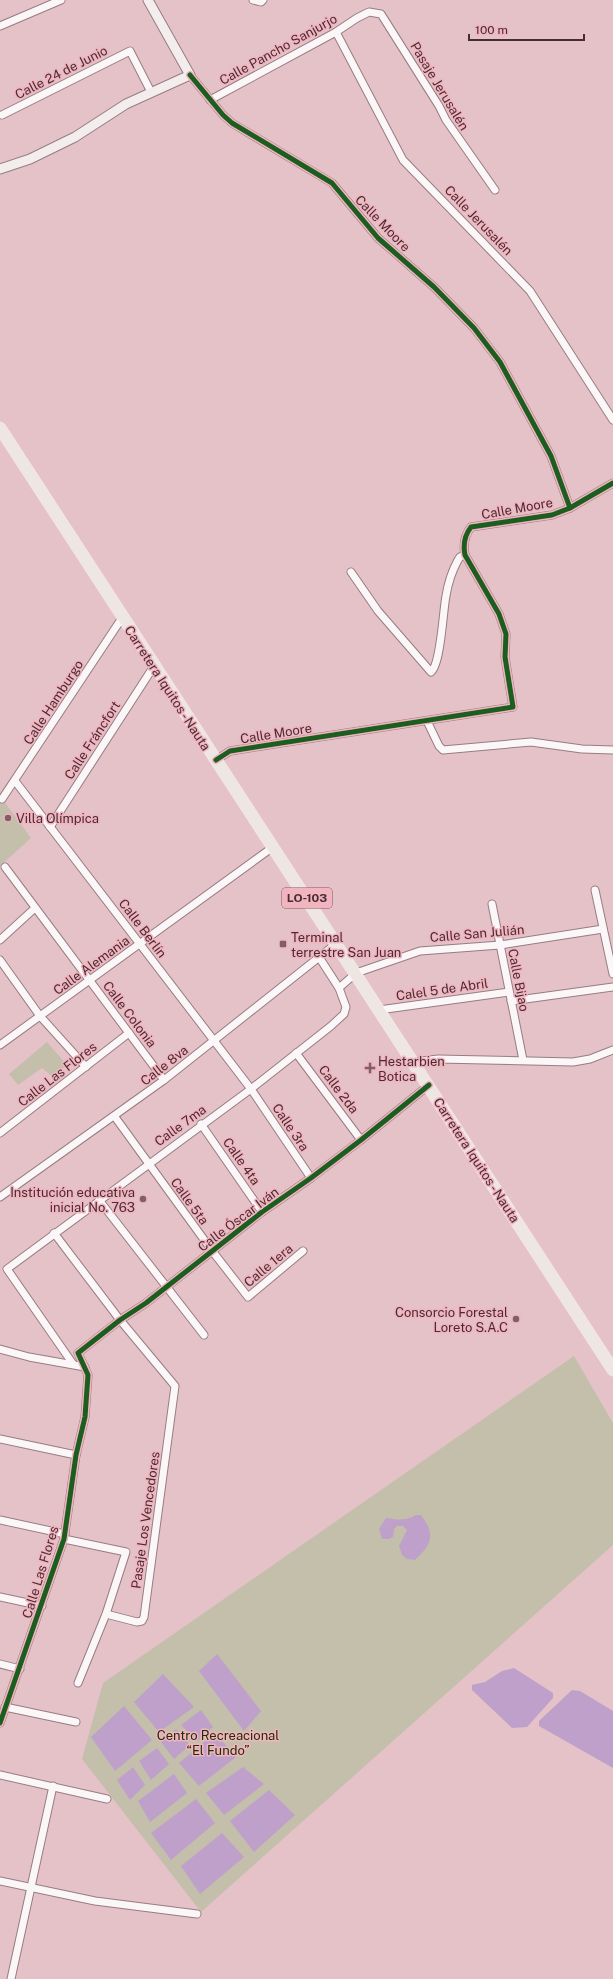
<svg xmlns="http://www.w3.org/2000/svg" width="613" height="1979" font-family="'Public Sans',sans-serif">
<rect width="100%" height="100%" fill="#e4c2c8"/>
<g fill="#c4bfaa">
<path d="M0 796 31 838 0 866Z"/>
<path d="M47 1042 67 1065 53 1077 42 1068 18 1085 9 1074Z"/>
<path d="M574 1356 613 1423V1545L201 1912 82 1759 103 1683Z"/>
</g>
<g fill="#bea0cb">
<path d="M416 1515H421C435 1534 433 1543 415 1560L407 1559 402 1555 399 1546 407 1530 403 1526H397L394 1529 393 1537 389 1539H382L379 1529 386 1518C398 1520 405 1521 416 1515Z"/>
<path d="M217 1654 261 1711 244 1731 199 1671Z"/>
<path d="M514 1668 553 1693V1698L527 1727 512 1728 472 1690V1685L485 1682 502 1671Z"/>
<path d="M163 1674 194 1707 159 1732 134 1702Z"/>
<path d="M572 1690 580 1691 613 1711V1768L539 1726V1721Z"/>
<path d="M124 1706 152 1740 115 1771 91 1737Z"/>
<path d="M201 1710 213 1727 197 1741 181 1725Z"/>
<path d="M176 1729 190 1745 174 1759 161 1742Z"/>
<path d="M215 1733 236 1757 199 1786 179 1763Z"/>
<path d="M157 1748 169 1764 151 1780 139 1761Z"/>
<path d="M133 1767 145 1785 130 1800 117 1780Z"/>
<path d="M243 1767 264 1784 224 1815 206 1793Z"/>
<path d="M174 1774 187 1793 150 1822 138 1801Z"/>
<path d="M269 1790 295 1815 254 1852 230 1821Z"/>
<path d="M196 1799 215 1823 171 1860 151 1833Z"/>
<path d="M222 1833 244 1857 200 1894 181 1866Z"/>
</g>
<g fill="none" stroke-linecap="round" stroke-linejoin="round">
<g stroke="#967d82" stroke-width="9">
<g id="street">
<path d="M253 0 261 2 263 0"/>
<path d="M0 26 61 0"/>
<path d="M336 32 403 160 530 291 613 420"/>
<path d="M190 75 223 115 232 123 332 183 378 238 434 287 474 328 500 362 551 456 570 508"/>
<path d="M210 100 336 32 357 18 369 12 381 14 439 106 446 120 495 190"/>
<path d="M2 115 130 51 151 92"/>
<path d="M351 572 378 611 431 672C441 664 443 610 446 596 448 583 452 571 458 560L460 557 465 555"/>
<path d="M427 721 439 746 443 750 531 742 582 749 613 750"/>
<path d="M216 760 230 751 513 707 505 657 506 634 499 614 465 555C463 545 464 536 471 527L552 515 570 508 613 483"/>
<path d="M15 781 251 1089 311 1178"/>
<path d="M2 799 122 618"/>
<path d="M50 827 154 666"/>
<path d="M5 867 164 1080"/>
<path d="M595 890 613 974"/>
<path d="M492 904 523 1060"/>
<path d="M0 940 35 908"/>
<path d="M0 960 40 1016 86 1067"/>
<path d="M339 988 356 973 420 951 500 945 603 929"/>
<path d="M511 1001 613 987"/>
<path d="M379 1010 509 992"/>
<path d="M0 1045 273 847"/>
<path d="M296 1053 361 1140"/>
<path d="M413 1062 438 1059 573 1062 590 1059 613 1050"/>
<path d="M115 1117 213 1252 248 1297 303 1251"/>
<path d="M201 1124 262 1212"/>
<path d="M0 1133 129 1033"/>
<path d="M0 1197 164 1080 337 943"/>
<path d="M99 1200 204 1335"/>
<path d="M54 1233 120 1320 175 1386 144 1617 142 1621 137 1622 106 1614"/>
<path d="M0 1349 29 1357 85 1367"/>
<path d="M73 1364 7 1269 251 1089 331 1026 344 1014 346 1007 339 988 319 957"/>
<path d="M0 1439 76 1455"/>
<path d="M0 1520 65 1534"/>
<path d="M64 1539 126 1552 106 1614 78 1683"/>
<path d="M0 1597 42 1606"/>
<path d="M0 1664 20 1669"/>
<path d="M5 1707 76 1722"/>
<path d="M0 1723 64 1539 76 1455 85 1417 88 1375 78 1353 120 1320 146 1303 262 1212 311 1178 361 1140 429 1085"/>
<path d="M0 1775 107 1799"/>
<path d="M0 1881 95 1901 197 1914"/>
<path d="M11 1979 53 1786"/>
</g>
</g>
<g stroke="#967d82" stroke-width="11">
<path id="secondary" d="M0 169 30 159 75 137 126 104 190 75 148 0"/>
</g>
<g stroke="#f3e4e6" stroke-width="13">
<path id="primary" d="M0 428 613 1370"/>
</g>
<use href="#street" stroke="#fbf6f7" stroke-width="7"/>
<use href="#secondary" stroke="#f4eded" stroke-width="9"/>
<use href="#primary" stroke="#eee6e2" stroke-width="11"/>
<g stroke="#f2b4bf" stroke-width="8">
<g id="cycleway">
<path d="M190 75 223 115 232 123 332 183 378 238 434 287 474 328 500 362 551 456 570 508"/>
<path d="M216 760 230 751 513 707 505 657 506 634 499 614 465 555C463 545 464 536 471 527L552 515 570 508 613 483"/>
<path d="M0 1723 64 1539 76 1455 85 1417 88 1375 78 1353 120 1320 146 1303 262 1212 311 1178 361 1140 429 1085"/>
</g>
</g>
<use href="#cycleway" stroke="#1b5e20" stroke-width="5"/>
</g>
<g fill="#7d6166" stroke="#f2b4bf" stroke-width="1.5">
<circle cx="8" cy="818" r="4"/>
<rect x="279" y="940" width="8" height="8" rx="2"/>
<path d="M368 1062h4v4h4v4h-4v4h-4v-4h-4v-4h4z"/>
<circle cx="143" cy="1199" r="4"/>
<circle cx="516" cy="1319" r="4"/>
</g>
<g text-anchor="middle" stroke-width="3" stroke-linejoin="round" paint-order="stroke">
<rect fill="#f2b4bf" stroke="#79565c" stroke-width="1" x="282" y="888" width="50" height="20" rx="3"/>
<g font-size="12" font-weight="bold" fill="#452d32">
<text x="307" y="902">LO-103</text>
</g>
<g font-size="13" fill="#452d32" stroke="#f2b4bf">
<text transform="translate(278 49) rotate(-29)" y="5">Calle Pancho Sanjurjo</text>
<text transform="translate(61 72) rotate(-27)" y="5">Calle 24 de Junio</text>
<text transform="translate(440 86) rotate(59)" y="5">Pasaje Jerusalén</text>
<text transform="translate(479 220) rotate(46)" y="5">Calle Jerusalén</text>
<text transform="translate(383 223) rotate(46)" y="5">Calle Moore</text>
<text transform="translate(517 508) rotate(-10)" y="5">Calle Moore</text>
<text transform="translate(168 688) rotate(57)" y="5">Carretera Iquitos - Nauta</text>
<text transform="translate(53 702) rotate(-57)" y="5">Calle Hamburgo</text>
<text transform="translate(276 733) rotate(-9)" y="5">Calle Moore</text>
<text transform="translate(92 740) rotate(-57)" y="5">Calle Fráncfort</text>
<text transform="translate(143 928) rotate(53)" y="5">Calle Berlín</text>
<text transform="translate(477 933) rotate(-5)" y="5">Calle San Julián</text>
<text transform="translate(91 965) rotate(-36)" y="5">Calle Alemania</text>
<text transform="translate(519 980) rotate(79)" y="5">Calle Bijao</text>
<text transform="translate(442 989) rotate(-8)" y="5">Calel 5 de Abril</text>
<text transform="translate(130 1014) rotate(53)" y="5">Calle Colonia</text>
<text transform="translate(164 1065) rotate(-38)" y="5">Calle 8va</text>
<text transform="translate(57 1074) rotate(-38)" y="5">Calle Las Flores</text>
<text transform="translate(339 1089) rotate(53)" y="5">Calle 2da</text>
<text transform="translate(180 1125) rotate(-36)" y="5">Calle 7ma</text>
<text transform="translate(291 1127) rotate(56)" y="5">Calle 3ra</text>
<text transform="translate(477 1160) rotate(57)" y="5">Carretera Iquitos - Nauta</text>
<text transform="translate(242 1161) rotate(55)" y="5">Calle 4ta</text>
<text transform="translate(190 1201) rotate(54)" y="5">Calle 5ta</text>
<text transform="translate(238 1219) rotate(-37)" y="5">Calle Óscar Iván</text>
<text transform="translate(268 1265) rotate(-40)" y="5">Calle 1era</text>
<text transform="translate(145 1520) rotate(-82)" y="5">Pasaje Los Vencedores</text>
<text transform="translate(40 1572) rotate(-73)" y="5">Calle Las Flores</text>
</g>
<g font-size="13" fill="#452d32" stroke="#f2b4bf" text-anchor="start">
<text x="16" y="823">Villa Olímpica</text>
<text x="291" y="942">Terminal<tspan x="291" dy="15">terrestre San Juan</tspan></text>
<text x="378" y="1066">Hestarbien<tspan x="378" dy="15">Botica</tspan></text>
<text x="135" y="1197" text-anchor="end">Institución educativa<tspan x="135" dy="15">inicial No. 763</tspan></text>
<text x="508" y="1317" text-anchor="end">Consorcio Forestal<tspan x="508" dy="15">Loreto S.A.C</tspan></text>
</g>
<g font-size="13" fill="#202f00" stroke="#f2b4bf">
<text x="218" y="1740">Centro Recreacional<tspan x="218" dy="15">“El Fundo”</tspan></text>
</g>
</g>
<path d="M469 34v6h115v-6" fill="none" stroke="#452d32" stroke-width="2"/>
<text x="475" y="34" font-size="12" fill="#452d32" stroke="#f2b4bf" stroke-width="3" paint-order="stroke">100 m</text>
</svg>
